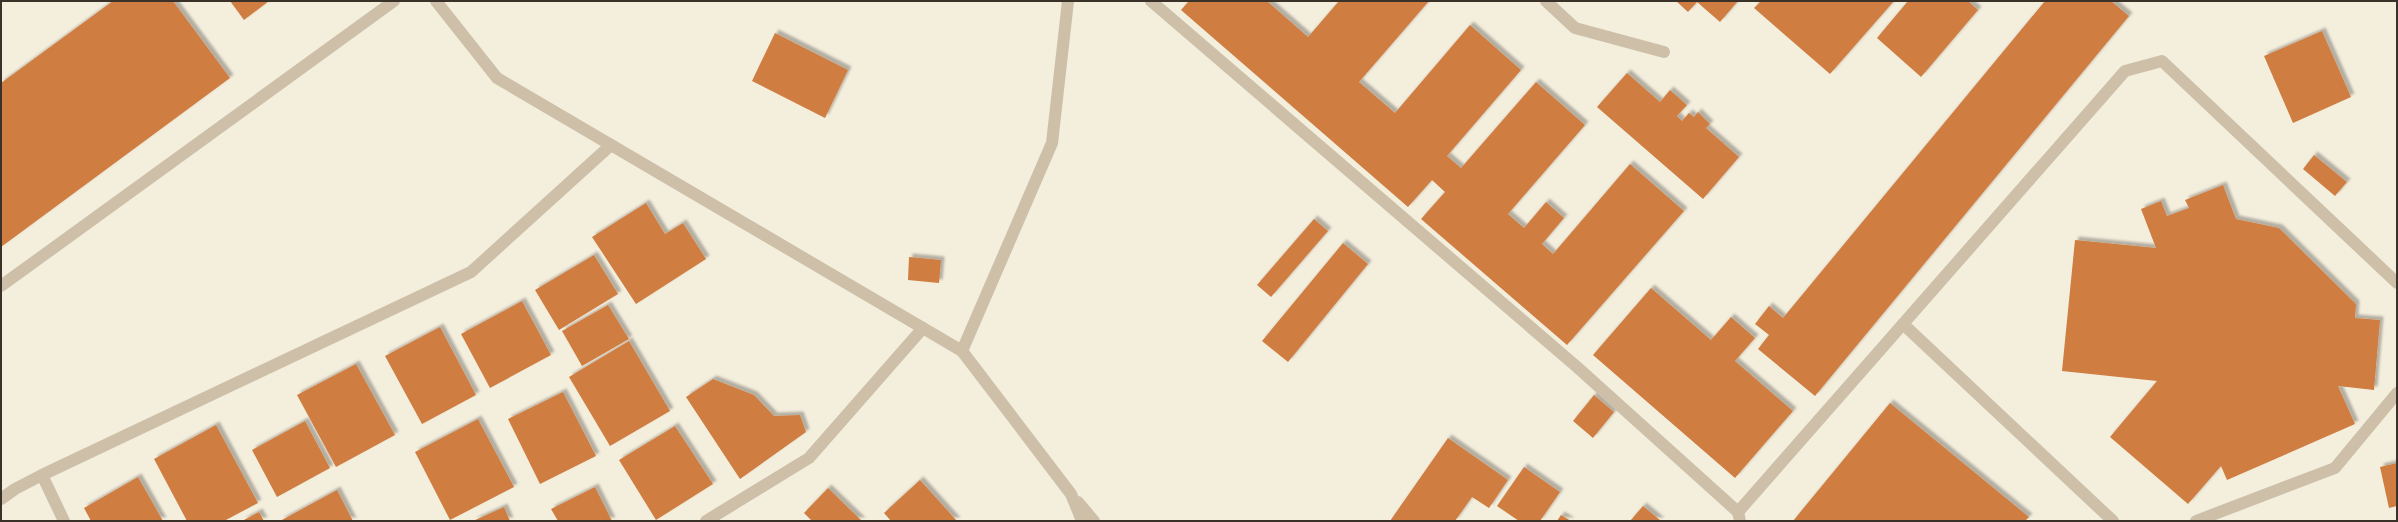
<svg xmlns="http://www.w3.org/2000/svg" width="2398" height="522" font-family="Lato,sans-serif">
<defs>
<filter id="shadow"><feDropShadow dx="3.5" dy="-3.5" stdDeviation="1" flood-color="#0004"/></filter>
</defs>
<rect width="100%" height="100%" fill="#f4eedd"/>
<g fill="#cf7d41" filter="url(#shadow)">
<path d="M113 1H173L230 78 1 247V83Z"/>
<path d="M230 1H269L244 20Z"/>
<path d="M1189 1H1267L1308 37 1339 1H1429L1359 82 1395 113 1470 25 1521 70 1447 156 1461 168 1536 82 1585 125 1508 214 1524 228 1546 202 1564 218 1542 244 1553 254 1630 164 1684 211 1567 345 1421 219 1445 192 1432 180 1408 207 1181 10Z"/>
<path d="M1676 1H1738L1720 22 1697 2 1688 12Z"/>
<path d="M1761 1H1894L1830 74 1754 8Z"/>
<path d="M1908 1H1968L1978 10 1921 77 1877 38Z"/>
<path d="M2045 1H2111L2129 16 1815 396 1758 349 1769 335 1755 324 1769 306 1783 318Z"/>
<path d="M2322 31 2351 97 2293 123 2264 56Z"/>
<path d="M775 33 848 70 825 118 752 81Z"/>
<path d="M1627 73 1660 102 1670 90 1687 105 1677 116 1682 121 1689 113 1694 117 1698 112 1710 124 1706 128 1739 157 1703 199 1597 107Z"/>
<path d="M2314 155 2347 182 2335 196 2303 169Z"/>
<path d="M2223 185 2236 219 2279 228 2356 304 2355 318 2380 320 2374 390 2338 386 2355 424 2227 480 2221 466 2188 504 2110 437 2157 381 2062 371 2075 240 2156 248 2141 209 2161 201 2167 216 2189 208 2185 200Z"/>
<path d="M646 203 665 234 683 223 706 259 636 304 592 237Z"/>
<path d="M1314 219 1328 231 1271 297 1257 285Z"/>
<path d="M1343 243 1368 264 1288 362 1262 341Z"/>
<path d="M594 255 618 294 559 330 535 290Z"/>
<path d="M909 257 941 260 939 283 908 280Z"/>
<path d="M1651 288 1711 340 1731 317 1755 338 1735 361 1793 411 1735 478 1593 355Z"/>
<path d="M522 301 551 355 490 388 461 334Z"/>
<path d="M608 305 629 339 582 366 562 331Z"/>
<path d="M440 327 476 395 422 424 385 356Z"/>
<path d="M629 341 670 411 610 446 569 377Z"/>
<path d="M356 364 395 435 336 467 297 395Z"/>
<path d="M713 379 754 395 774 416 800 415 806 432 740 479 686 397Z"/>
<path d="M563 392 596 456 540 484 508 419Z"/>
<path d="M1594 395 1614 412 1593 438 1573 421Z"/>
<path d="M1890 403 2029 517 2025 521H1793Z"/>
<path d="M478 419 514 487 450 520 415 452Z"/>
<path d="M305 421 330 468 277 497 252 450Z"/>
<path d="M216 425 258 503 224 521H187L154 459Z"/>
<path d="M675 426 713 484 656 520 619 460Z"/>
<path d="M1448 438 1508 480 1489 508 1472 497 1455 521H1390Z"/>
<path d="M2397 463V506L2389 508 2380 467Z"/>
<path d="M1524 467 1560 492 1540 521H1519L1497 506Z"/>
<path d="M138 477 163 521H91L84 508Z"/>
<path d="M920 480 957 521H891L884 513Z"/>
<path d="M595 487 612 521H558L551 509Z"/>
<path d="M828 488 862 521H812L804 513Z"/>
<path d="M337 490 353 521H280Z"/>
<path d="M1643 506 1661 521H1630Z"/>
<path d="M504 507 510 521H473Z"/>
<path d="M259 512 264 521H242Z"/>
<path d="M1561 515 1571 521H1557Z"/>
</g>
<g fill="none" stroke-linecap="round" stroke-linejoin="round">
<g stroke="#cec0a8" stroke-width="12">
<path d="M436 1 497 78 962 351 1071 494 1082 521"/>
<path d="M1151 1 1577 367 1738 512 1740 521"/>
<path d="M1546 1 1575 28 1664 52"/>
<path d="M1 286 394 1"/>
<path d="M1903 324 2113 521"/>
<path d="M962 351 1052 143 1068 1"/>
<path d="M42 475 64 521"/>
<path d="M1 499 15 489 42 475 471 272 611 145"/>
<path d="M1078 502 1094 521"/>
<path d="M1738 512 2125 71 2162 61 2397 283"/>
<path d="M706 521 809 458 923 328"/>
<path d="M2196 521 2335 468 2397 393"/>
</g>
</g>
<rect width="2398" height="522" fill="none" stroke="#3a3129" stroke-width="4"/>
</svg>
